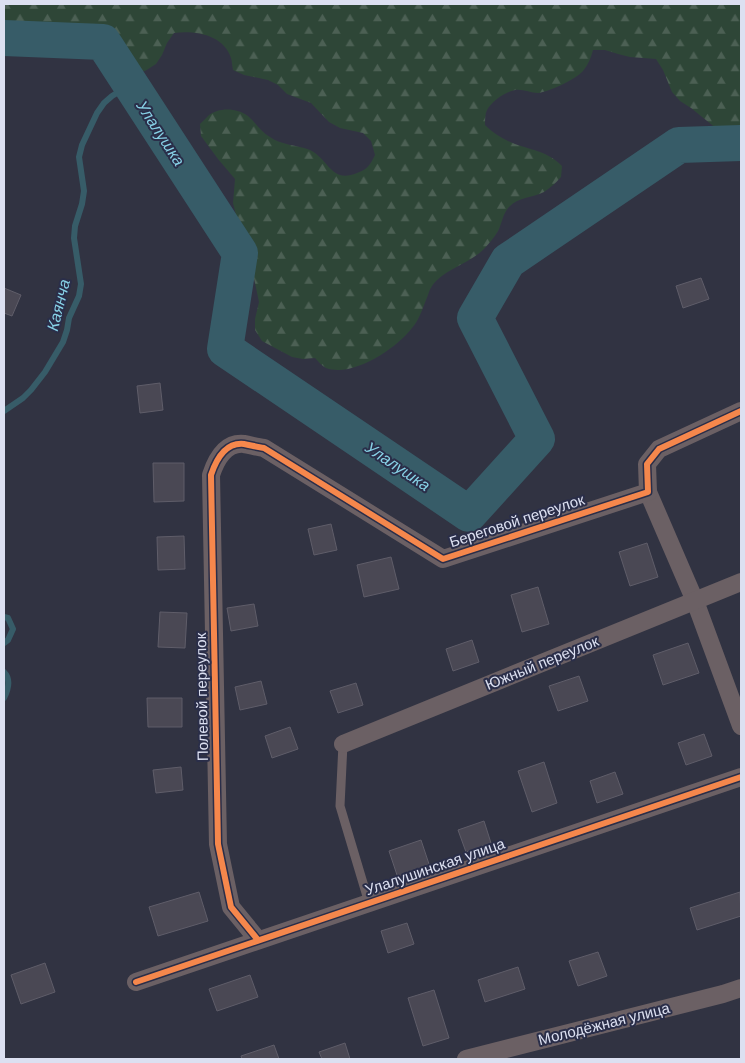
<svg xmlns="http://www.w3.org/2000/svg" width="745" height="1063" font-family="'DM Sans',sans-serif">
<defs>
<pattern id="forest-firs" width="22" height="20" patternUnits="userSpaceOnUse" patternTransform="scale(1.25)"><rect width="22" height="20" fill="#2e4637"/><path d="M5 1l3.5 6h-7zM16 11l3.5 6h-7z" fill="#4c6054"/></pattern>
</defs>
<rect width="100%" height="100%" fill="#313342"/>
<path fill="url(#forest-firs)" d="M4 4H741V138L722 133 691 108 680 101 672 92 663 70 656 59 630 57 618 54 605 50H593C591 58 588 65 583 71 576 79 549 92 538 93 531 93 523 89 515 90 505 92 492 101 487 110 485 114 485 120 485 125 493 133 504 140 515 144 534 151 547 151 562 166L561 177C556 183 550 188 544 192 532 198 518 197 509 207 503 213 502 223 498 231 494 238 489 243 484 249 469 264 444 269 432 286 429 290 428 296 426 300 422 310 419 320 412 328 397 348 353 378 326 368 322 366 318 361 315 358L303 359 292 357 262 341 255 330V319L259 302 243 226 236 215 233 203 235 179 218 159 201 136 200 124C203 121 206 118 208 116 219 107 237 108 248 116 256 123 261 132 270 137 281 145 297 145 310 150 329 159 331 184 357 173 368 169 370 165 375 155L371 141 363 133 340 128 329 122 311 103 287 94 278 85 268 80 244 75 233 70C232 66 232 61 231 58 224 35 195 30 174 33L167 43 162 55 156 64 145 71H134L125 63 121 53 112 43 65 26 50 23H38L4 34Z"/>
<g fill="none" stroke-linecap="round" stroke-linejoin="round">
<g stroke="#375c68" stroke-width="6">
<path d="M4 411 23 398 31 390 45 372 63 342 67 330 69 318 79 296 81 284 74 238 75 226 82 204 84 191 79 157 82 145 97 113 104 103 112 96 130 85"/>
<path d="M4 617 8 618 13 629 8 640 4 643"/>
<path d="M4 672C11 679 8 690 4 698"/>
</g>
<path stroke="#375c68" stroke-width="36" d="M4 38 103 42 240 253 225 349 469 514 537 439 475 318 508 261 679 145 741 143"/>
</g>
<g fill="#4a4854" stroke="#5f5d69">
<path d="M701 278 709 299 683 308 676 286Z"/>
<path d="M4 288 21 295 12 316 4 313Z"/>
<path d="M160 383 163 410 140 413 137 386Z"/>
<path d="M153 463H184V501L154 502Z"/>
<path d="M331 524 337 550 314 555 308 529Z"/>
<path d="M184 536 185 569 158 570 157 537Z"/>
<path d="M647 543 658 577 630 586 619 552Z"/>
<path d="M391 557 399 589 364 597 357 565Z"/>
<path d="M538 587 549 624 522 632 511 595Z"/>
<path d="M254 604 258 626 231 631 227 608Z"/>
<path d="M160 612 187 613 185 648 158 647Z"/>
<path d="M472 640 479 662 453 671 446 649Z"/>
<path d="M688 643 699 673 663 685 653 655Z"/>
<path d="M579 676 588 701 558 711 549 686Z"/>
<path d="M261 681 267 704 240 710 235 687Z"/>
<path d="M356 683 363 705 338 713 330 691Z"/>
<path d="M147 698H182V727H148Z"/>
<path d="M290 727 298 749 272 758 265 736Z"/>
<path d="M704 734 712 756 686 765 678 743Z"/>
<path d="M544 762 557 803 532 812 518 771Z"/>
<path d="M181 767 183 790 156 793 153 770Z"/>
<path d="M615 772 623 794 597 803 590 781Z"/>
<path d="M484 821 491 843 466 852 458 830Z"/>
<path d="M421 840 430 867 398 878 389 851Z"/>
<path d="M199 892 208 921 158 936 149 907Z"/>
<path d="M740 892 741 916 697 930 690 908Z"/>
<path d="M407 923 414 944 388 953 381 931Z"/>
<path d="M598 952 607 976 578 986 569 961Z"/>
<path d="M45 963 55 992 21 1004 11 975Z"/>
<path d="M518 967 525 989 485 1002 478 980Z"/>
<path d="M250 975 258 997 217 1011 209 989Z"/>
<path d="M434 990 449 1038 423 1046 408 998Z"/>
<path d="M345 1043 350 1059H322L319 1052Z"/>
<path d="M274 1045 279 1059H242L241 1056Z"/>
</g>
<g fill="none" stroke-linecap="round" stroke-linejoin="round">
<path stroke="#6b6064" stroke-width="9" d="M343 744 340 806 369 903"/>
<g stroke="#6b6064" stroke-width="18">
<path d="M648 492 695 601 741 726"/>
<path d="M343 744 741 582"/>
<path d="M258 940 231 907 218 844 211 475C216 460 225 442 244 444 250 445 257 447 264 448L443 559 648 492 647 464 659 449 741 411"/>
<path d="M136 982 741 777"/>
<path d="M466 1059 723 994 741 988"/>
</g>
<g stroke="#2a2e49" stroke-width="9">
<g id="cycleway">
<path d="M258 940 231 907 218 844 211 475C216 460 225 442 244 444 250 445 257 447 264 448L443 559 648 492 647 464 659 449 741 411"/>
<path d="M136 982 741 777"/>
</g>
</g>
<use href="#cycleway" stroke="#f5874c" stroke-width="6"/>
</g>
<g text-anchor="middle" stroke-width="4" stroke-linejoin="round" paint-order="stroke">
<g font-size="15" fill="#dce0f1" stroke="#2a2e49">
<text transform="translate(517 521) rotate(-18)" y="5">Береговой переулок</text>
<text transform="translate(542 663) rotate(-22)" y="5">Южный переулок</text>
<text transform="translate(202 697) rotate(-91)" y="5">Полевой переулок</text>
<text transform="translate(435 867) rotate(-19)" y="5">Улалушинская улица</text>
<text transform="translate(604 1024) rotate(-14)" y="5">Молодёжная улица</text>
</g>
<g font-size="16" font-style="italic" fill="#87d1e6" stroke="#2a2e49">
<text transform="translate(161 133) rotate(57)" y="6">Улалушка</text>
<text transform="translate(58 305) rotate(-76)" y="6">Каянча</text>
<text transform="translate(398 466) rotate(34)" y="6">Улалушка</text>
</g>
</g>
<rect width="745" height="1063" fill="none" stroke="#dce0f1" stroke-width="10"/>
</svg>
